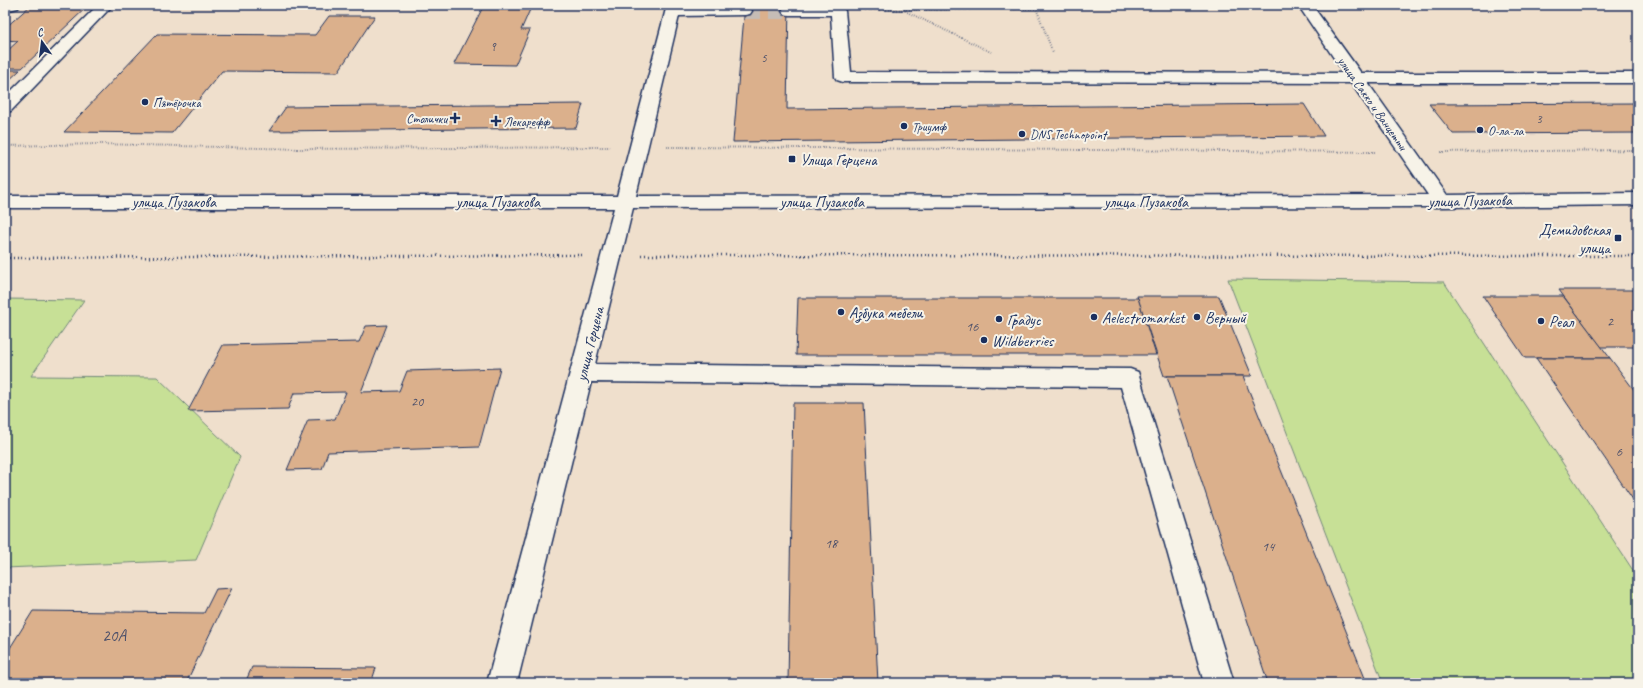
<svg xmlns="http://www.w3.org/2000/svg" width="1643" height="688" font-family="Caveat,sans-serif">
<rect width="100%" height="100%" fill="#efdfcc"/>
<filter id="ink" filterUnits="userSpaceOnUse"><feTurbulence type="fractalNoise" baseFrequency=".025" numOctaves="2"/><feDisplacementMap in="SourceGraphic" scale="8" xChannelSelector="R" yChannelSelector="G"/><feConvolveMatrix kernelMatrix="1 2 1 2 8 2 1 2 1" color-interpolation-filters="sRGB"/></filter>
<g filter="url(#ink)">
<g fill="#c7e096" stroke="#71887a">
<path d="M1228 279 1444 282 1638 578V683H1383Z"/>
<path d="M5 299 84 300 31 376 157 377 240 457 196 560 5 568Z"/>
</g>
<g fill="#dbb08c" stroke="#1b2f5e">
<path d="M31 5H89L22 68H5V53L18 41 5 40V28Z"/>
<path d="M484 5H532L521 30H530L515 65 454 64Z"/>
<path d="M745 5H789L787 109 1304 104 1324 136 733 142Z"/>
<path d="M329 16H375L338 72 222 71 172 133 64 132 157 34 315 35Z"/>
<path d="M5 70H20L5 84Z"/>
<path d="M1638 103V133L1453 134 1429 104Z"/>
<path d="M583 104 576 128 269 131 286 107Z"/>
<path d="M1559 290H1638V347H1601Z"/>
<path d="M1137 296H1219L1252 376H1164Z"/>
<path d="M1483 296H1563L1610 358H1525Z"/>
<path d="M798 298H1138L1156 355H796Z"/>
<path d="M387 325 361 392 399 391 407 371 500 368 479 447 328 452 322 469 287 470 308 420 335 419 346 392 294 393 288 409 188 411 223 345 359 342 366 326Z"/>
<path d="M1536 358H1610L1638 395V507Z"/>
<path d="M1167 376H1243L1367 683H1268Z"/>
<path d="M793 403H864L878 683H788Z"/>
<path d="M232 588 186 683H5V656L33 611 204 613 216 589Z"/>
<path d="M252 667 376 668 371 683H245Z"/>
</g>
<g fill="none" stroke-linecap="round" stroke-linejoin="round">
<path stroke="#c5bcb6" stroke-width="16" stroke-dasharray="16 8" stroke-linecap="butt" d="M745 11H789"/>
<g stroke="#1b2f5e" stroke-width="3">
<g id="minor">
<path d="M5 5H20L18 8 5 11Z"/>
<path d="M98 5H113L11 111 5 112V97Z"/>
<path d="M667 5H681V7H745L750 8 752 11 750 14 745 15 679 16 636 196 1428 195 1351 83 843 82 837 80 835 77 831 15H789L784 14 782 11 784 8 789 7 843 8 845 11 851 72 1344 73 1298 5H1312L1361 73H1638V83H1368L1447 195 1638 193V205L1442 207 633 208 595 364 1130 369 1138 372 1234 683H1204L1121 387 591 382 517 683H487L614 208H5V196H617Z"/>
</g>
</g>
<g stroke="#1b2f5e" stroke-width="2" stroke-dasharray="0.5 2" stroke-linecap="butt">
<path d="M1035 5 1053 53"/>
<path d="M864 10 1036 9"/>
<path d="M905 11 991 52"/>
<path d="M5 146 98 144 301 149 610 147"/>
<path d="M667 147 1376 152"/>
<path d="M1441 152 1638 150"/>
</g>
<g stroke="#1b2f5e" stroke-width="2.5" stroke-dasharray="1 3" stroke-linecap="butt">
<path d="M641 255 1638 256"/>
<path d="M5 258 582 255"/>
</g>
<use href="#minor" fill="#f7f3e8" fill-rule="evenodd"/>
</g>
</g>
<g fill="#1b2f5e" stroke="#f7f3e8" stroke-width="1.5">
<circle cx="145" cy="102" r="4"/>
<path d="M453 112h4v4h4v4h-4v4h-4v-4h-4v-4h4z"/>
<path d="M494 115h4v4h4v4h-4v4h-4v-4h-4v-4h4z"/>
<circle cx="904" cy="126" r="4"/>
<circle cx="1480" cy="130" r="4"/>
<circle cx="1022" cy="134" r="4"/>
<rect x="788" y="155" width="8" height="8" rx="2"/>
<rect x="1614" y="234" width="8" height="8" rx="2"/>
<circle cx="841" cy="312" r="4"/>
<circle cx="1094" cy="317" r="4"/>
<circle cx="1197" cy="317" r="4"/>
<circle cx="999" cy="319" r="4"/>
<circle cx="1541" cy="321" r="4"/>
<circle cx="984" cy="340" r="4"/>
</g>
<g text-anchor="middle" stroke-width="4" stroke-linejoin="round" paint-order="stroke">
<g font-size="12" fill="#4b4f6a">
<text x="493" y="51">9</text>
<text x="764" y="62">5</text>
<text x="1539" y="123">3</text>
</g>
<g font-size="13" fill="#1b2f5e" stroke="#f7f3e8" text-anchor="start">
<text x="153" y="107">Пятёрочка</text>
<text x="447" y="123" text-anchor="end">Столички</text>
<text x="504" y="126">Лекарефф</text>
<text x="912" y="131">Триумф</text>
<text x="1488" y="135">О-ла-ла</text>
<text x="1030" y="139">DNS Technopoint</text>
</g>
<g font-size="13" fill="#1b2f5e" stroke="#f7f3e8">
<text transform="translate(1373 103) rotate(55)" y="5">улица Сакко и Ванцетти</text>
</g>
<g font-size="14" fill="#4b4f6a">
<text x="1610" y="326">2</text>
<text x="972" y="331">16</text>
<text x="417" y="406">20</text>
<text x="1619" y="456">6</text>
<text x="831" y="548">18</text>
<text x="1268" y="551">14</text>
</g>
<g font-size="16" fill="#1b2f5e" stroke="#f7f3e8" text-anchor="start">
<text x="800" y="165">Улица Герцена</text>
<text x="1610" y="235" text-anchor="end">Демидовская<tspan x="1610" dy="18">улица</tspan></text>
<text x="849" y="318">Азбука мебели</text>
<text x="1102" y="323">Aelectromarket</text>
<text x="1205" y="323">Верный</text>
<text x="1007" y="325">Градус</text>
<text x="1549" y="327">Реал</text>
<text x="992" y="346">Wildberries</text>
</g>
<g font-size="16" fill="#1b2f5e" stroke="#f7f3e8">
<text transform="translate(1470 200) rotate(-1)" y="6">улица Пузакова</text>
<text x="174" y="207">улица Пузакова</text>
<text x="498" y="207">улица Пузакова</text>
<text x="822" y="207">улица Пузакова</text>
<text x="1146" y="207">улица Пузакова</text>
<text transform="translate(589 344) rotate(-76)" y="6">улица Герцена</text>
</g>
<g font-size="17" fill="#4b4f6a">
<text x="114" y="641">20А</text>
</g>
</g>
<rect width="1643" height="688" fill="none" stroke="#f7f3e8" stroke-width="20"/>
<rect x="10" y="10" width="1623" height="668" fill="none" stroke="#1b2f5e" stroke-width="1.5" filter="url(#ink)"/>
<g transform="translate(42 42) rotate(346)" stroke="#f7f3e8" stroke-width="3" paint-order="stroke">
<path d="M0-3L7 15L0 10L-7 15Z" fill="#1b2f5e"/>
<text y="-6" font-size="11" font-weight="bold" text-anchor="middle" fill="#1b2f5e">С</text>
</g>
</svg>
